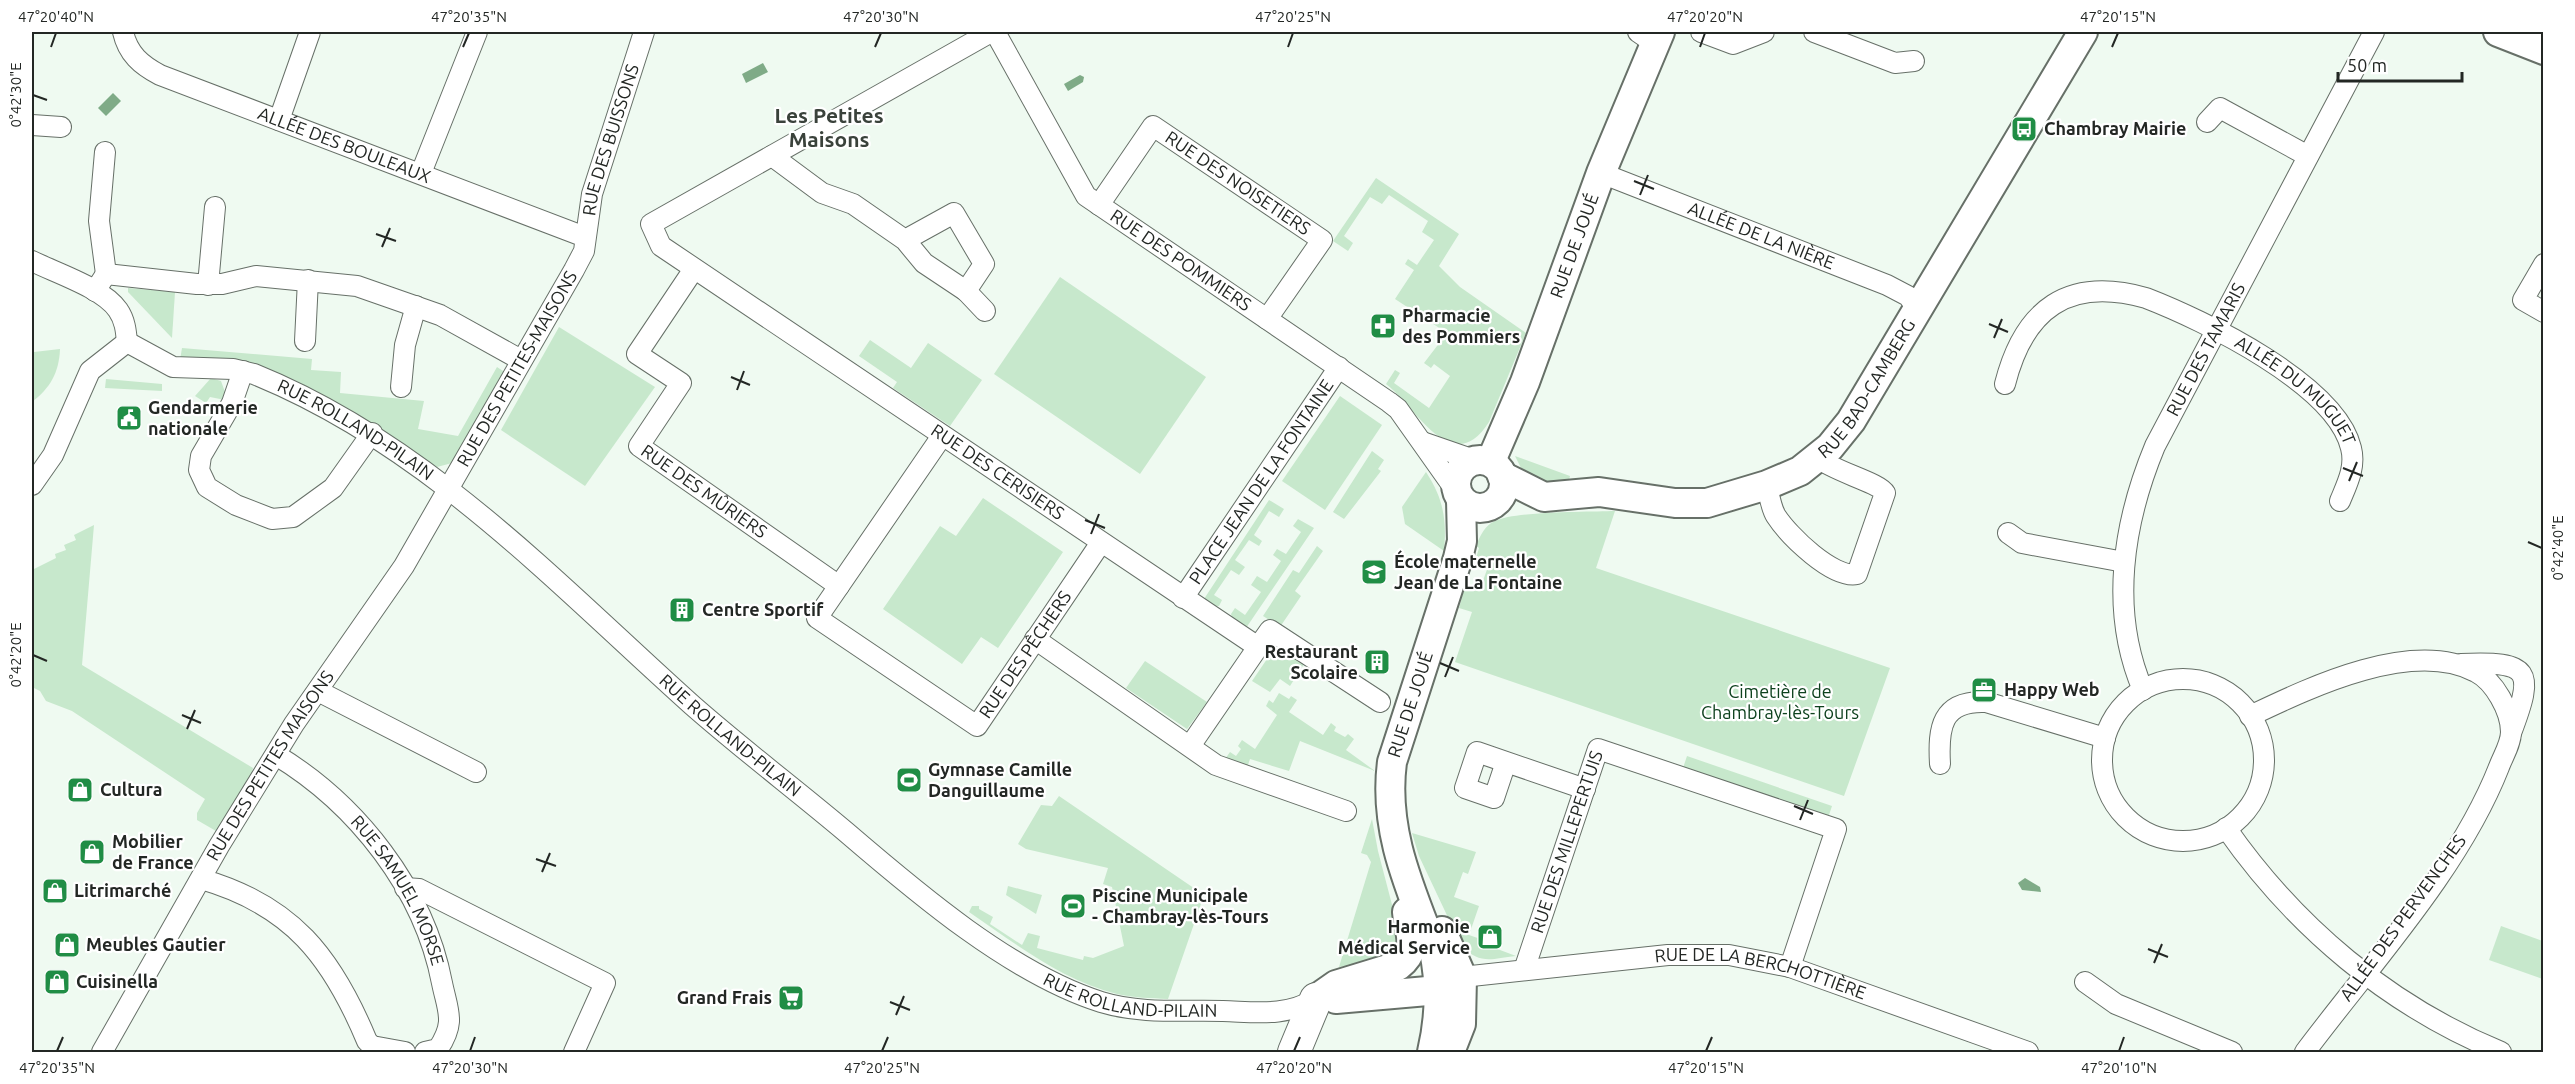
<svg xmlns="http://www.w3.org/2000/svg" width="2575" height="1084" font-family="Ubuntu,sans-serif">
<rect width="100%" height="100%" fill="#effaf1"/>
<g fill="#c7e8cc">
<path d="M1376 178 1459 234 1439 266 1460 287 1526 333 1489 422C1452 480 1417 408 1386 384L1395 370 1400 373 1394 383 1429 408 1450 376 1434 364 1431 368 1424 363 1447 333 1395 299 1414 270 1405 264 1408 259 1417 265 1434 240 1422 232 1428 221 1389 195 1382 204 1370 197 1344 236 1353 243 1348 251 1333 241Z"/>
<path d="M1060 277 1206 377 1140 474 994 374Z"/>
<path d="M128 288 175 292 172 338 128 292Z"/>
<path d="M559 327 655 387 585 486 501 430Z"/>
<path d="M870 340 911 368 928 343 982 380 950 426 893 388 897 382 859 356Z"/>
<path d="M182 348 312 359 311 370 341 372 340 393 424 401 418 429 458 436 497 367 506 373 452 463 437 467 351 412 257 367 180 360Z"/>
<path d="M60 349C59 373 50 388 32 402V359L34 352Z"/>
<path d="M211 378 221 381 225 392V400L210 397 206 403 195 396Z"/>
<path d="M106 379 162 384V391L105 388Z"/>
<path d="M1340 396 1382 425 1325 510 1282 481Z"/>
<path d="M1372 451 1384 460 1378 469 1381 471 1344 519 1333 512Z"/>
<path d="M1515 456 1570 476 1569 480 1560 482 1559 488 1523 472Z"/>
<path d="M1426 472C1443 498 1447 519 1444 551L1405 524 1402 507Z"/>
<path d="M983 498 1063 552 998 648 981 637 962 664 883 609 940 526 956 536Z"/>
<path d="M1269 500 1284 509 1279 517 1269 511 1254 535 1262 541 1259 546 1249 540 1235 560 1245 567 1239 575 1231 570 1214 595 1222 600 1219 606H1213L1204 599Z"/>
<path d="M1615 511 1596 568 1890 668 1844 796 1455 662 1472 612 1459 608 1465 586 1480 589 1489 564 1476 558 1479 548 1476 546C1480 536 1485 525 1495 521 1515 511 1589 512 1615 511Z"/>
<path d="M1298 519 1314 528 1246 628 1232 618 1231 614 1235 608 1245 615 1261 592 1251 585 1257 576 1267 582 1281 561 1273 555 1277 549 1286 554 1301 532 1293 526Z"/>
<path d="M94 525 82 665 253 768 250 782 219 830 216 831 197 820V813L205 799 72 711 46 701 40 691 32 687V570L56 558 55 554 66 550 64 545 76 540 74 535Z"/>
<path d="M1317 546 1323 551 1295 591 1301 596 1280 627 1263 616 1293 570 1299 573Z"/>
<path d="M1276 646 1304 664 1290 686 1280 679 1270 692 1252 681Z"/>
<path d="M1145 661 1207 702 1187 729 1126 688Z"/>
<path d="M1279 693 1289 699 1291 696 1297 700 1289 712 1323 735 1331 723 1336 727 1334 731 1345 737 1348 734 1354 739 1346 750 1375 771 1300 741 1289 771 1250 759 1246 771 1223 762 1230 752 1236 756 1241 749 1238 746 1242 740 1255 749 1277 715 1266 706 1269 700 1273 703Z"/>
<path d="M1687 756 1832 806 1827 821 1682 771Z"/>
<path d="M1059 796 1204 895 1168 999C1151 998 1134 998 1117 994 1061 980 1016 944 969 912L972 906H979V909L993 917 990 924 1022 945 1028 933 1040 936 1037 948 1083 960 1084 956 1093 958 1124 946 1112 887 1103 884 1108 868 1026 849 1018 844 1041 805 1052 806Z"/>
<path d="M1372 819 1378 851 1402 943 1388 960 1339 967 1371 862 1367 855 1361 853Z"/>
<path d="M1412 833 1476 852 1468 874 1463 872 1454 897 1479 906 1469 935 1492 943V947L1516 956C1490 959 1480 965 1461 945L1419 856Z"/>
<path d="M1008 886 1042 895 1036 914 1006 895Z"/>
<path d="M2501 926 2543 941V979L2489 960Z"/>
</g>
<g fill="#7fab87">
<path d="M763 63 768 72 746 83 742 74Z"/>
<path d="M1080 75 1084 77 1083 82 1068 91 1064 84Z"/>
<path d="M113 93 121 101 106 116 98 108Z"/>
<path d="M2025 878 2040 887 2041 892 2022 890 2018 883Z"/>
</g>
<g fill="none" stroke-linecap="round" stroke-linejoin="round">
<g stroke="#677068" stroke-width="22">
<g id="street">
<path id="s1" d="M123 32C128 54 141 65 160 75L585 237"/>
<path id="s2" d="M991 32 651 224 661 246 1258 647 1270 630 1380 702"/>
<path id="s3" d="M995 32 1086 196 1389 402 1398 409 1456 491"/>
<path d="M1638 32 1654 43"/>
<path d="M1701 32 1733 44 1764 32"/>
<path d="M1814 32 1895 63 1914 61"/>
<path d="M279 120 310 32"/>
<path d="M2207 122 2220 108 2308 156"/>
<path d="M32 125 61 127"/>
<path d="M105 152 99 221 106 274"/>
<path d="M772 156 822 193 853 204 905 240 954 213 984 264 966 291 924 263 905 240"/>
<path d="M421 173 477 32"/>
<path id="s4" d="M1601 173 1887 285 1908 296 1917 308"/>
<path id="s5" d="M1099 205 1153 126 1322 240 1267 319"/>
<path d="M32 261C56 273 103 288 118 310 125 320 126 331 127 342"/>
<path d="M2544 264 2523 300 2544 312"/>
<path id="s6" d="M694 269 637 354 681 383 639 446 839 586"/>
<path d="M208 285 215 207"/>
<path d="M95 291 106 274 197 284H222L256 276 357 286 440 315 521 360"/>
<path d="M966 291 985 311"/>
<path d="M305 341 308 280"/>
<path id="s7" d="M127 342 173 367 233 369 254 374C427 444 556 583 692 705 742 749 795 789 846 832 917 893 1012 974 1101 1002 1140 1014 1182 1010 1223 1011 1257 1012 1285 1017 1316 999"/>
<path d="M243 371 232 403 201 456 199 470 207 487 236 505 272 519 293 517 333 488 372 433"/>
<path id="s8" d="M2005 384C2024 309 2068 276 2146 298 2203 320 2336 384 2351 448 2356 467 2347 484 2340 501"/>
<path d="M401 387 405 345 416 306"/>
<path id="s9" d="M942 436 817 618 977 726 1100 544"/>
<path d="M1422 442 1474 460"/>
<path d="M32 485 53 455 90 371 127 342"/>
<path d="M1767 485C1769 495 1771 508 1776 516 1789 536 1833 579 1857 574L1885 493C1880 483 1833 471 1818 458"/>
<path d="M2008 533 2022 543 2124 562"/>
<path id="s10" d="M1183 598 1339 367"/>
<path d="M1035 639 1216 765 1346 811"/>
<path d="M2461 664C2531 661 2535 670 2511 733"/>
<circle cx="2183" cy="760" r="81"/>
<path id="s11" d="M2143 690C2109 611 2123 523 2155 446L2374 32"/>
<path d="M318 691 476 772"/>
<path d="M2250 716C2309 688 2412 638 2476 672 2494 681 2511 711 2511 732 2511 744 2503 756 2499 767 2459 869 2370 965 2305 1052"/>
<path d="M1190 746 1258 647"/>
<path id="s12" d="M276 755C357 804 424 889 442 983 448 1012 456 1022 438 1049L425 1052"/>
<path d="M1506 762 1494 798 1465 788 1477 752 1585 789"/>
<path d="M1940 764C1938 728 1941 700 1986 702L2105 738"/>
<path d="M2226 828C2295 927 2389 1006 2501 1052"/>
<path d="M201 879C292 905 332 957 367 1041L372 1046 405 1052"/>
<path d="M405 888 419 889 605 983 574 1052"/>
<path id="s13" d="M1524 970 1598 749 1836 829 1790 967"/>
<path id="s14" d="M1462 977 1668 955H1729L1790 967 2028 1052"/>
<path d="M2085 982 2116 1004 2232 1052"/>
<path id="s15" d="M102 1052 219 846 294 724 404 566 574 270 584 251 592 194 644 32"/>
</g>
</g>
<g stroke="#677068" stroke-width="32">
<g id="secondary">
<path d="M2498 32 2544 50"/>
<circle cx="1480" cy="484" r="24"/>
<path id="s16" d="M1491 461 1525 382 1601 173 1660 32"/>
<path id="s17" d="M1502 476 1544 497 1599 492 1675 503H1707L1767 485 1800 471 1830 447 1851 421 2083 32"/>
<path d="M1442 931 1462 977 1461 1024 1450 1052"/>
<path d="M1316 999 1336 985 1398 966C1420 949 1409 934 1407 912"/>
<path d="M1336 999 1439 990 1455 981"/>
<path id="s18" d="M1432 1052C1440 1018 1441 985 1434 951 1410 888 1383 831 1392 762L1458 558 1462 541 1461 500"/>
</g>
</g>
<g stroke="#677068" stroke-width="34">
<path id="primary" d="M1294 1052 1316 999"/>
</g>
<use href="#street" stroke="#fff" stroke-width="20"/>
<use href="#secondary" stroke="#fff" stroke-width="28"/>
<use href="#primary" stroke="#fff" stroke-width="32"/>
</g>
<path fill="none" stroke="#232724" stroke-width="2" d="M51 47 56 33M463 47 469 33M875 47 881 33M1288 47 1293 33M1700 47 1705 33M2112 47 2118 33M33 95 47 100M1634 181 1654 189M1640 195 1648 175M376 234 396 241M382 247 390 228M1989 324 2008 332M1994 338 2002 319M731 377 750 385M737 390 744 371M2343 468 2363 476M2349 481 2357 462M1085 520 1105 528M1091 534 1099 514M2528 542 2542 548M33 655 47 661M1440 663 1459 671M1445 677 1453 657M182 715 201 723M187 729 195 710M1794 806 1813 814M1800 820 1808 800M536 859 556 866M542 872 550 853M2148 949 2168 957M2154 963 2162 944M890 1002 910 1010M896 1015 904 996M57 1051 63 1037M470 1051 475 1037M882 1051 888 1037M1294 1051 1300 1037M1706 1051 1712 1037M2119 1051 2124 1037"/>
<defs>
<g id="bus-square" transform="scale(1.35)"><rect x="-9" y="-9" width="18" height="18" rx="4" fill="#208d45" stroke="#fff"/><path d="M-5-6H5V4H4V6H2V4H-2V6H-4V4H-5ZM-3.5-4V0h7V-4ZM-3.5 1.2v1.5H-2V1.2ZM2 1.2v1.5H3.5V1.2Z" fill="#fff"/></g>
<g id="pharmacy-square" transform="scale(1.35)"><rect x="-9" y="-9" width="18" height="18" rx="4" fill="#208d45" stroke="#fff"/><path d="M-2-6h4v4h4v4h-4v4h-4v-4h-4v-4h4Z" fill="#fff"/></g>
<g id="civic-square" transform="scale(1.35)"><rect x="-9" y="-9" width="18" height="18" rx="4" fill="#208d45" stroke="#fff"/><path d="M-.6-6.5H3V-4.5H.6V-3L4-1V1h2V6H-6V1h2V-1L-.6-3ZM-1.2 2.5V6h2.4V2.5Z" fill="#fff"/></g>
<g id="school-square" transform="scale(1.35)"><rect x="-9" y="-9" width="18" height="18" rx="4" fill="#208d45" stroke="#fff"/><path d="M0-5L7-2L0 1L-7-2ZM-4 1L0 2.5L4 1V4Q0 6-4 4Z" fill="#fff"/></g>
<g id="building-square" transform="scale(1.35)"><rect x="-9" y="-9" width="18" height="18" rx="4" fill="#208d45" stroke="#fff"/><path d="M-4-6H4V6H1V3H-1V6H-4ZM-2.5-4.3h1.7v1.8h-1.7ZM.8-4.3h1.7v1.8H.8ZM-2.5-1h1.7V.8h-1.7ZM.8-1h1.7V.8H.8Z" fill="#fff"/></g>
<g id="office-square" transform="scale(1.35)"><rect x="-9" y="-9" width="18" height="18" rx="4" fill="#208d45" stroke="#fff"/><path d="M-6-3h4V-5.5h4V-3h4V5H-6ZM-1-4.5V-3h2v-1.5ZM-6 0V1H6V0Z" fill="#fff"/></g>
<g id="stadium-square" transform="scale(1.35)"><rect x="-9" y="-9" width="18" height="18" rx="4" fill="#208d45" stroke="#fff"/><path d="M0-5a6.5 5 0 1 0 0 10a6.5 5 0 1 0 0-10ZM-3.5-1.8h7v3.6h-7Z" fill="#fff"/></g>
<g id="shop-square" transform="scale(1.35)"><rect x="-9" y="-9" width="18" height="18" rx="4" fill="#208d45" stroke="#fff"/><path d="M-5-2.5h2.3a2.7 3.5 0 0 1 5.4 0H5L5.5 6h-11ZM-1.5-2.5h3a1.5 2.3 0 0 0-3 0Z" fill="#fff"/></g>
<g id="supermarket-square" transform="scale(1.35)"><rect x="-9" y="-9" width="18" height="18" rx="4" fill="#208d45" stroke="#fff"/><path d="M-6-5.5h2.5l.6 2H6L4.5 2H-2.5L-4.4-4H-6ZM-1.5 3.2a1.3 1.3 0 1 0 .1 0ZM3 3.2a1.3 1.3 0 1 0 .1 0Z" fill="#fff"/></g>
</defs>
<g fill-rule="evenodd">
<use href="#bus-square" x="2024" y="129"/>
<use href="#pharmacy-square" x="1383" y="326"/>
<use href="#civic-square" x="129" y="418"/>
<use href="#school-square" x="1374" y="572"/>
<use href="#building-square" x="682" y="610"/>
<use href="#building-square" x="1377" y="662"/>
<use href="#office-square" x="1984" y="690"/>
<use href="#stadium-square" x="909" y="780"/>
<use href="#shop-square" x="80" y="790"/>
<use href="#shop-square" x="92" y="852"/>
<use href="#shop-square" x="55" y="891"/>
<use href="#stadium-square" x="1073" y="906"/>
<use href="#shop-square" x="1490" y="937"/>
<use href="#shop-square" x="67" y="945"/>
<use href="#shop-square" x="57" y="982"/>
<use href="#supermarket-square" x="791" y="998"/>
</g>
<g text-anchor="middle" stroke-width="4.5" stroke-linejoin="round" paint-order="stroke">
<g font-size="18" font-weight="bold" fill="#232724" stroke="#fff" text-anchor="start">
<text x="2044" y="135">Chambray Mairie</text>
<text x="1402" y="322">Pharmacie<tspan x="1402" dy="21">des Pommiers</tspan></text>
<text x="148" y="414">Gendarmerie<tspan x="148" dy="21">nationale</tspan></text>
<text x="1394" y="568">École maternelle<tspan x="1394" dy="21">Jean de La Fontaine</tspan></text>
<text x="702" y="616">Centre Sportif</text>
<text x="1358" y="658" text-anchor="end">Restaurant<tspan x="1358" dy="21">Scolaire</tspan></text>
<text x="2004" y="696">Happy Web</text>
<text x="928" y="776">Gymnase Camille<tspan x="928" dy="21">Danguillaume</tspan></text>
<text x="100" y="796">Cultura</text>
<text x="112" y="848">Mobilier<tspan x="112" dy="21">de France</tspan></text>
<text x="74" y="897">Litrimarché</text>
<text x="1092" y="902">Piscine Municipale<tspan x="1092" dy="21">- Chambray-lès-Tours</tspan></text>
<text x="1470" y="933" text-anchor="end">Harmonie<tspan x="1470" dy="21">Médical Service</tspan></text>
<text x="86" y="951">Meubles Gautier</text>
<text x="76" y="988">Cuisinella</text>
<text x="772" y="1004" text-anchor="end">Grand Frais</text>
</g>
<g font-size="18" fill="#232724" stroke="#fff">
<text dy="6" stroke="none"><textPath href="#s15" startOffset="1050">RUE DES BUISSONS</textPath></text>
<text dy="6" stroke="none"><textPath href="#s1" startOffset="256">ALLÉE DES BOULEAUX</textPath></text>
<text dy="6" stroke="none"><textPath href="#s5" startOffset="198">RUE DES NOISETIERS</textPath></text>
<text dy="6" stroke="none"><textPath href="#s4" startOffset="172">ALLÉE DE LA NIÈRE</textPath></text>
<text dy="6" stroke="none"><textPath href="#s16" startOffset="231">RUE DE JOUÉ</textPath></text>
<text dy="6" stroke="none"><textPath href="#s3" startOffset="302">RUE DES POMMIERS</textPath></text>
<text dy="6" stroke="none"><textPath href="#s11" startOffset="360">RUE DES TAMARIS</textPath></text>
<text dy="6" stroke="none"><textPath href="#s15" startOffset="800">RUE DES PETITES-MAISONS</textPath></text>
<text dy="6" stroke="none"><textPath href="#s17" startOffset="417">RUE BAD-CAMBERG</textPath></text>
<text dy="6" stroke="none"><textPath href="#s8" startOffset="369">ALLÉE DU MUGUET</textPath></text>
<text dy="6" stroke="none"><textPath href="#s7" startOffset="250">RUE ROLLAND-PILAIN</textPath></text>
<text dy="6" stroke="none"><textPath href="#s2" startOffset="820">RUE DES CERISIERS</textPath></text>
<text dy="6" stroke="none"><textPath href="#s10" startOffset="140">PLACE JEAN DE LA FONTAINE</textPath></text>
<text dy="6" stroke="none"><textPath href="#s6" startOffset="310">RUE DES MÛRIERS</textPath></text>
<text dy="6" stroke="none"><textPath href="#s9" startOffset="500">RUE DES PÊCHERS</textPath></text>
<text dy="6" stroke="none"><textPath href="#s18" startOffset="358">RUE DE JOUÉ</textPath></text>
<text dy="6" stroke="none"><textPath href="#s7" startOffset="735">RUE ROLLAND-PILAIN</textPath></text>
<text dy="6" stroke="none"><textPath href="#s15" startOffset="332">RUE DES PETITES MAISONS</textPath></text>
<text dy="6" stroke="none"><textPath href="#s13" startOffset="135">RUE DES MILLEPERTUIS</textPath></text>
<text dy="6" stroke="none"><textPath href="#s12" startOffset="186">RUE SAMUEL MORSE</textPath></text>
<text transform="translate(2403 918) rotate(-54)" y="6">ALLÉE DES PERVENCHES</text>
<text dy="6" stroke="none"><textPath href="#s14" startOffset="302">RUE DE LA BERCHOTTIÈRE</textPath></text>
<text dy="6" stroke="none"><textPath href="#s7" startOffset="1222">RUE ROLLAND-PILAIN</textPath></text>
</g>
<g font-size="18" fill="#0e421e" stroke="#fff">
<text x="1780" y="698">Cimetière de<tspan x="1780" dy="21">Chambray-lès-Tours</tspan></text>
</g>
<g font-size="21" font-weight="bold" fill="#3a423b" stroke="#fff">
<text x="829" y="123">Les Petites<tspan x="829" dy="24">Maisons</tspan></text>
</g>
</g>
<rect width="2575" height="1084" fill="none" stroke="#ffffff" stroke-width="66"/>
<path d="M2338 72v9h124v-9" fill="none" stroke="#232724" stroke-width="3"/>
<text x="2347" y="72" font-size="18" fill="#232724" stroke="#ffffff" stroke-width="4.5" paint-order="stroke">50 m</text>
<rect x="33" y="33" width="2509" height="1018" fill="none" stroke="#232724" stroke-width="2"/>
<g font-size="15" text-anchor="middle" fill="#232724">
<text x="56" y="22">47°20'40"N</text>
<text x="469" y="22">47°20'35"N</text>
<text x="881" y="22">47°20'30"N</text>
<text x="1293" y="22">47°20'25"N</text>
<text x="1705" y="22">47°20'20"N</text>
<text x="2118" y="22">47°20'15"N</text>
<text transform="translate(16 95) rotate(-90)" y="5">0°42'30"E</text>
<text transform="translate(2558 548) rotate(-90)" y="5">0°42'40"E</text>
<text transform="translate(16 655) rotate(-90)" y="5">0°42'20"E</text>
<text x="57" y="1073">47°20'35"N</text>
<text x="470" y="1073">47°20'30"N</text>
<text x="882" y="1073">47°20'25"N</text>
<text x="1294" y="1073">47°20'20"N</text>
<text x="1706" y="1073">47°20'15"N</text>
<text x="2119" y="1073">47°20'10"N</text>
</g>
</svg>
